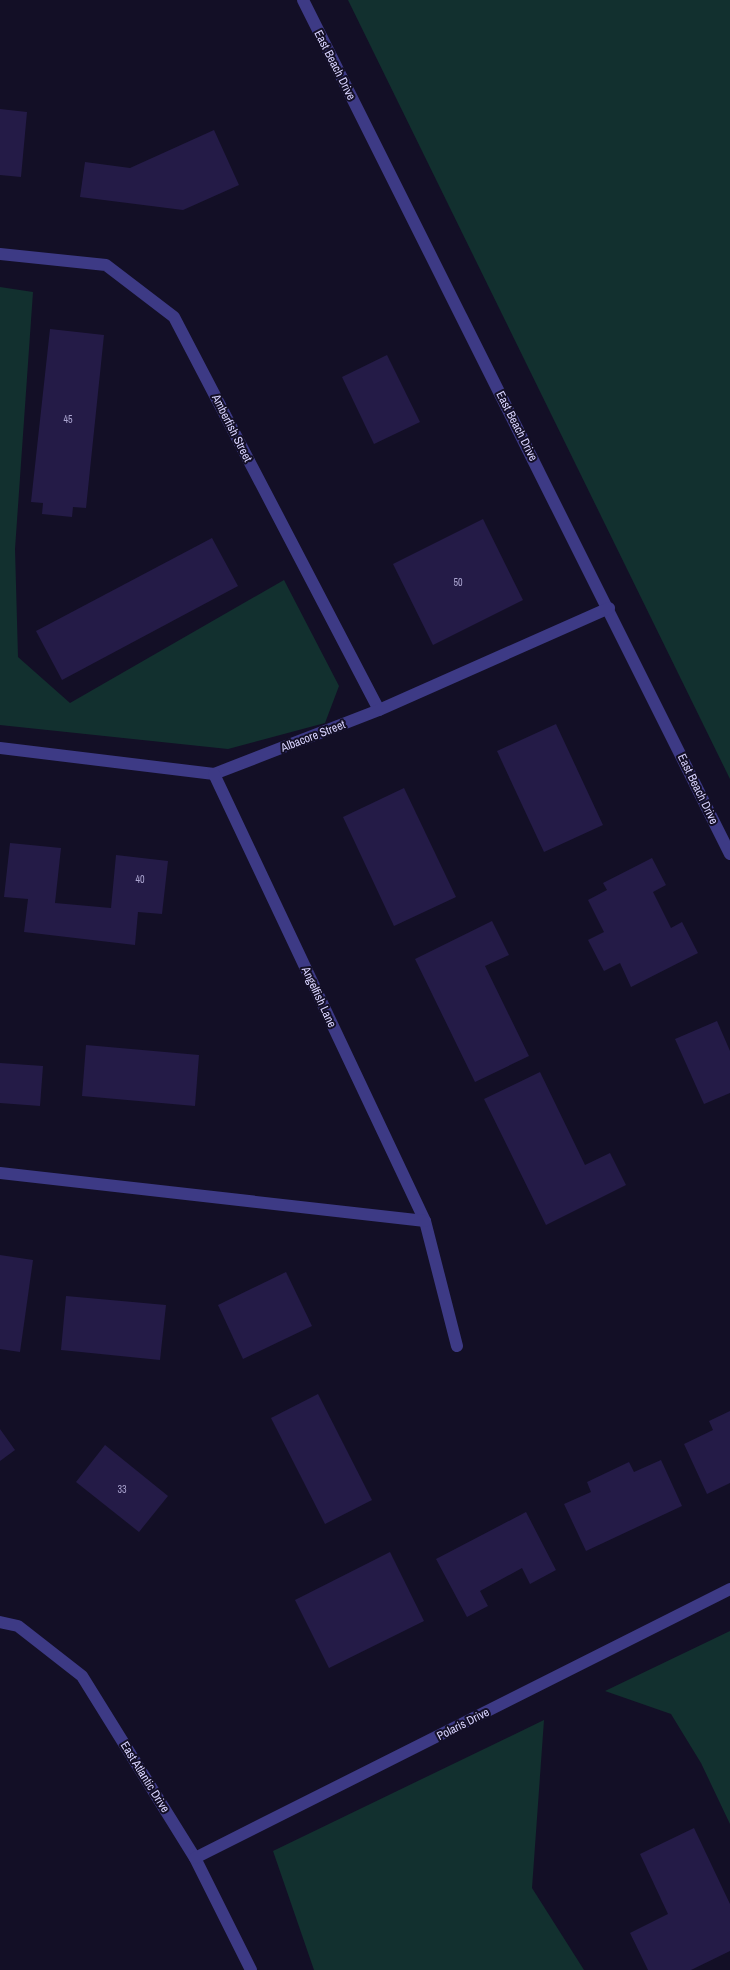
<svg xmlns="http://www.w3.org/2000/svg" width="730" height="1970" font-family="'Archivo Narrow',sans-serif">
<rect width="100%" height="100%" fill="#130f26"/>
<g fill="#12302f">
<path d="M348 0H730V779Z"/>
<path d="M0 287 33 292 15 549 18 657 70 703 284 580 339 686 325 723 228 749 0 725Z"/>
<path d="M730 1631V1824L701 1763 671 1714 605 1691Z"/>
<path d="M544 1720 532 1888 584 1970H314L273 1851Z"/>
</g>
<g fill="#241b47">
<path d="M0 109 27 112 21 177 0 175Z"/>
<path d="M214 130 239 185 183 210 80 197 85 162 130 168Z"/>
<path d="M50 329 104 335 86 508 73 507 72 517 42 514 43 503 31 502Z"/>
<path d="M387 355 420 422 374 444 342 377Z"/>
<path d="M483 519 523 600 433 645 393 564Z"/>
<path d="M212 538 238 586 62 680 36 631Z"/>
<path d="M556 724 603 825 544 852 497 751Z"/>
<path d="M404 788 456 897 394 926 343 817Z"/>
<path d="M10 843 61 848 55 903 111 908 116 855 168 861 162 914 138 912 135 945 24 932 28 899 4 897Z"/>
<path d="M652 858 666 885 653 892 671 928 682 922 698 953 631 987 620 963 604 971 588 940 604 932 588 900 607 890 603 883Z"/>
<path d="M492 921 509 955 485 966 529 1056 475 1082 415 959Z"/>
<path d="M717 1021 730 1051V1093L704 1104 675 1039Z"/>
<path d="M86 1045 199 1055 195 1106 82 1096Z"/>
<path d="M0 1063 43 1066 40 1106 0 1103Z"/>
<path d="M540 1072 585 1165 610 1153 626 1185 546 1225 484 1099Z"/>
<path d="M0 1255 33 1260 20 1352 0 1349Z"/>
<path d="M286 1272 312 1326 243 1359 218 1305Z"/>
<path d="M66 1296 166 1305 160 1360 61 1350Z"/>
<path d="M318 1394 372 1500 325 1524 271 1418Z"/>
<path d="M730 1411V1483L707 1494 684 1444 713 1430 709 1421Z"/>
<path d="M0 1429 15 1450 0 1461Z"/>
<path d="M105 1445 168 1496 139 1532 76 1482Z"/>
<path d="M661 1460 682 1506 586 1551 564 1504 591 1492 587 1482 629 1462 634 1472Z"/>
<path d="M526 1512 556 1570 530 1584 522 1568 480 1591 488 1606 467 1617 436 1559Z"/>
<path d="M390 1552 424 1621 329 1668 295 1600Z"/>
<path d="M694 1828 730 1904V1951L691 1970H648L630 1933 668 1914 640 1854Z"/>
</g>
<g fill="none" stroke-linecap="round" stroke-linejoin="round">
<g stroke="#3d3a85" stroke-width="12">
<path d="M303 0 730 854"/>
<path d="M0 254 106 265 174 317 379 710"/>
<path d="M0 748 214 774 379 710 609 608"/>
<path d="M214 774 425 1221 457 1346"/>
<path d="M0 1173 425 1221"/>
<path d="M0 1622 18 1626 82 1676 195 1858 251 1970"/>
<path d="M195 1858 730 1589"/>
</g>
</g>
<g text-anchor="middle" stroke-width="4" stroke-linejoin="round" paint-order="stroke">
<g font-size="10" fill="#aca6d1">
<text x="68" y="423">45</text>
<text x="458" y="586">50</text>
<text x="140" y="883">40</text>
<text x="122" y="1493">33</text>
</g>
<g font-size="12" fill="#d9d4ff" stroke="#130f26">
<text transform="translate(335 65) rotate(63)" y="4">East Beach Drive</text>
<text transform="translate(517 426) rotate(63)" y="4">East Beach Drive</text>
<text transform="translate(232 428) rotate(63)" y="4">Amberfish Street</text>
<text transform="translate(313 736) rotate(-21)" y="4">Albacore Street</text>
<text transform="translate(698 789) rotate(64)" y="4">East Beach Drive</text>
<text transform="translate(319 997) rotate(65)" y="4">Angelfish Lane</text>
<text transform="translate(463 1724) rotate(-27)" y="4">Polaris Drive</text>
<text transform="translate(145 1777) rotate(58)" y="4">East Atlantic Drive</text>
</g>
</g>
</svg>
